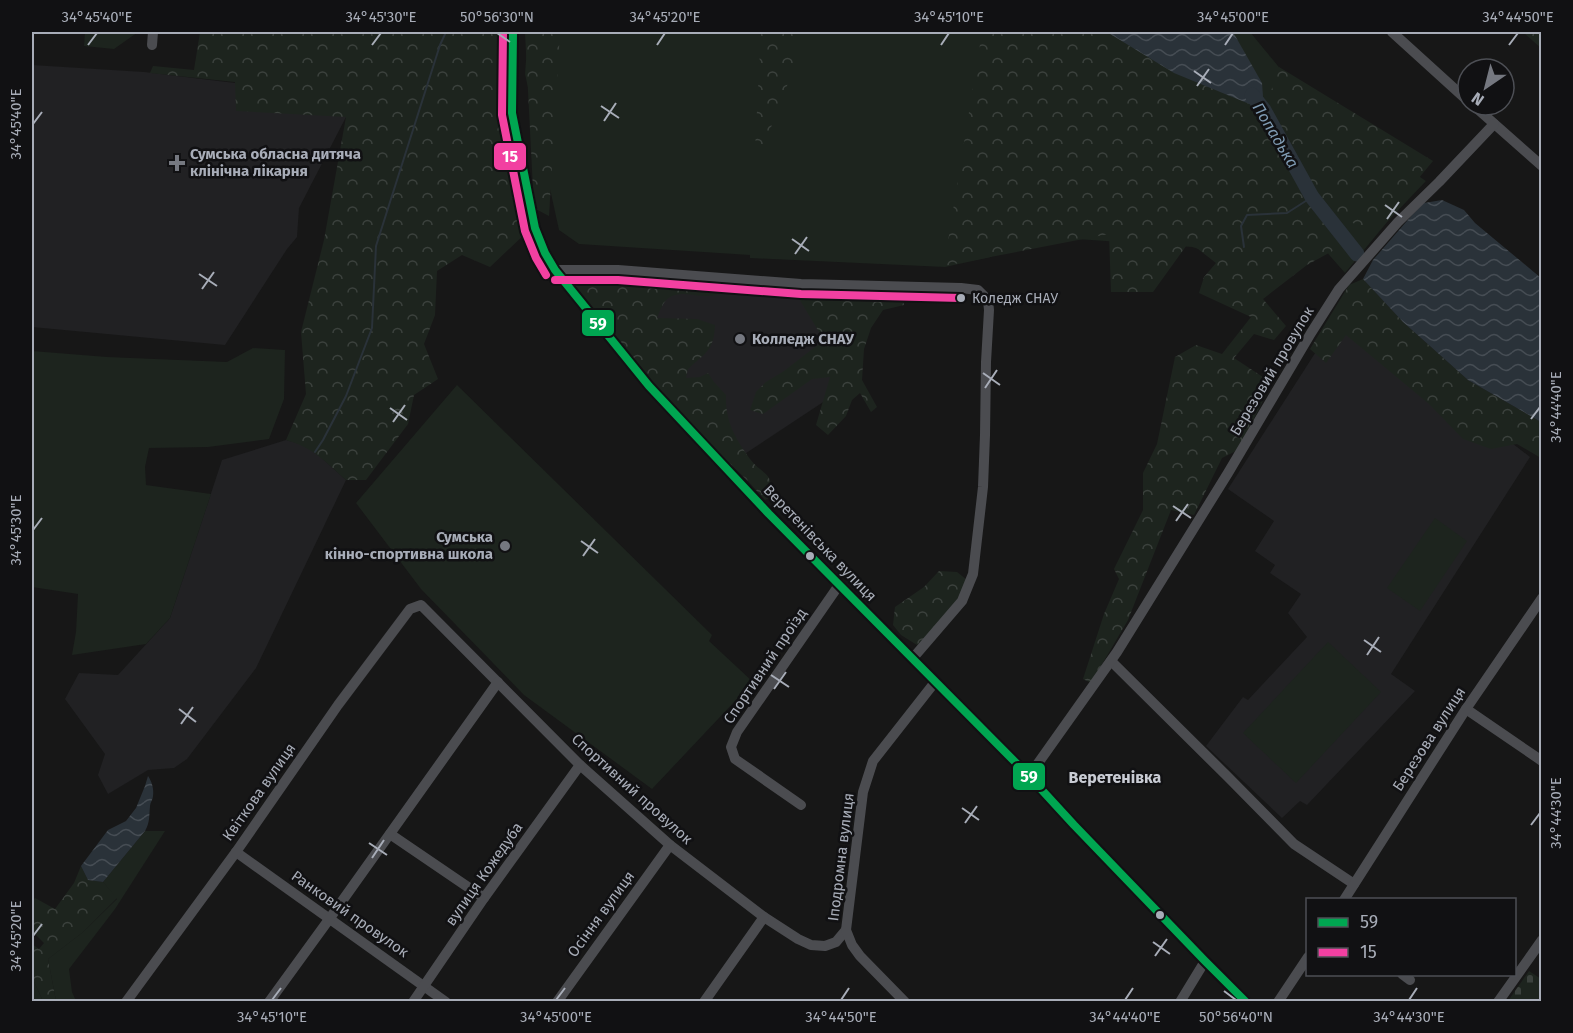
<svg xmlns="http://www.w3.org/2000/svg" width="1573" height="1033" font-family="'Fira Sans',sans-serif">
<defs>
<pattern id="forest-crowns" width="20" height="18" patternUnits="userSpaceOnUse" patternTransform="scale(1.5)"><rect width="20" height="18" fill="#1d241e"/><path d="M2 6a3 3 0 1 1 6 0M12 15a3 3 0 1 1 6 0" fill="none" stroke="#3b413d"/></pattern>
<pattern id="cemetery-stones" width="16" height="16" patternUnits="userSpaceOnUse" patternTransform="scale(1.5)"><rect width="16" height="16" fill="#1d241e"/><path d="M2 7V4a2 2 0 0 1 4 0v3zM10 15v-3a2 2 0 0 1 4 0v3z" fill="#3b413d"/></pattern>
<pattern id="water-waves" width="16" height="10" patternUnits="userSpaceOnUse" patternTransform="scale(1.5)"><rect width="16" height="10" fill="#2a3239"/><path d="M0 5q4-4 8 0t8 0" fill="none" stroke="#464d54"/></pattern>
</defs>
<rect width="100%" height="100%" fill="#171717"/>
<g fill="#212123">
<path d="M281 32 346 117 299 208 297 237 287 249 225 345 32 327V65L144 72 235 83Z"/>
<path d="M560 271 862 297 855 381 731 463Z"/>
<path d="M1342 311 1530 457 1391 674 1415 691 1307 805 1300 801 1282 818 1206 746 1243 697 1248 700 1307 637 1288 613 1301 594 1270 573 1275 565 1255 551 1274 521 1228 489Z"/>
<path d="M286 440 300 444 315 452 346 480 256 668 187 759 174 768 148 770 108 794 98 775 105 754 65 699 79 673 118 675 170 618 222 460Z"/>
</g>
<g fill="#1d241e">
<path d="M85 32H138L114 49 84 46Z"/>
<path d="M528 32H1250L1305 99 1426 181 1388 221 1345 273 1308 231 1215 254 1192 247 1019 235 991 257 945 267 750 258V255L579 244 559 230 525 74Z"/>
<path d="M253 348 285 350 284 399 269 439 208 447 149 448 145 467 146 485 211 494 170 618 146 644 72 655 76 632 78 594 32 587V351L107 357 227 362Z"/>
<path d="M457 385 712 635 709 641 753 682 652 789 524 695 421 589 356 503Z"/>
<path d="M1435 518 1467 541 1420 611 1387 588Z"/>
<path d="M1328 642 1381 692 1296 783 1243 733Z"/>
<path d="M145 831H165L115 909 69 969 72 992 76 1001H56L48 959 83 932 117 899 103 882Z"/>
<path d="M32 977 43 1001H32Z"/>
</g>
<g fill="url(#forest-crowns)">
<path d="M200 32H503L504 144 530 229 490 267 462 255 437 271 435 315 424 344 438 379 414 395 408 424 366 480H346C326 462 312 447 286 440L306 394 301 332 324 240 346 117 236 111 235 82 150 73 153 66 194 70Z"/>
<path d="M525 32H560L549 216 534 208Z"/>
<path d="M761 32H800L790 78 763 148 755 150Z"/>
<path d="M982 32H1107L1174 73 1265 109 1279 67 1433 161 1373 233 1315 204 1338 248 1307 265 1263 299 1286 326 1274 340 1254 334 1234 358 1272 383 1238 450 1222 458 1194 515 1171 510 1128 620 1091 683 1083 679 1104 614 1119 579 1114 569 1143 510V473L1157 444 1175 357 1196 345 1222 354 1251 317 1199 293 1204 277 1216 263 1189 242 1153 292H1111L1109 234 944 266Z"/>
<path d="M1523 32H1541V48Z"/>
<path d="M560 271 594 279 619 274 735 282 733 290C725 294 714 296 704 296 693 296 681 291 670 297 663 301 660 311 657 318L697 319 715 325C714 351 705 353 688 369L686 378 700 377 708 373 714 382 726 395C725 421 735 438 750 459 762 475 774 471 771 497L765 500 747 480 706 441 635 367Z"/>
<path d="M1363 279 1403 322 1468 380 1541 422V458L1517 444 1491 449 1463 439 1429 404 1346 335 1326 363 1310 349 1349 285Z"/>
<path d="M813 289 837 292 856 290 876 291 902 296 904 305 883 310 871 328 864 349 862 380 877 407 871 412 860 393 852 400 846 416 828 435 816 425 830 377 812 379 763 414 750 410 756 392 766 382 784 371 815 347 825 342 798 297Z"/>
<path d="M939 571 957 572 967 580 960 599 927 636 917 645 901 635 893 625 895 607 924 587Z"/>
<path d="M81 866 88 880 103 882 117 898 83 932 48 959 56 1001H43L32 977V944L39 949 44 943 32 931V902L35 898 55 909 74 883Z"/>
</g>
<path fill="url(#cemetery-stones)" d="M1529 971 1541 979V1001H1508Z"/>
<g fill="url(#water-waves)">
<path d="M1107 32H1233L1262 83 1264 110 1174 73Z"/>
<path d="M1442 200 1464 210 1475 223 1541 278V422L1468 380 1403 322 1363 279 1373 260 1413 214 1424 203Z"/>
<path d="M148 776C152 782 154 789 153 796 153 799 150 803 150 806 149 816 150 822 145 831L103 882 88 880 81 866 108 830 126 821 136 808 145 786Z"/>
</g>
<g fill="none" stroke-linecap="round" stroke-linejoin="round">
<g stroke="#2a3239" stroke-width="2">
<path d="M1244 247 1241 226 1247 215 1287 213 1312 197"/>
<path d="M315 452 323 440 346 396 372 328 376 246 440 45 446 32"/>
</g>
<path stroke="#2a3239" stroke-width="15" d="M1252 95 1264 110 1312 197 1357 254"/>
<g stroke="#4b4c50" stroke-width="10">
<path d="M513 32 512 113 535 228 545 253 555 270 649 386 769 514 1029 776 1074 825 1205 961 1247 1002"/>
<path d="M1392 32 1468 101"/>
<path d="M152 45 153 32"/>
<path d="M1473 105 1542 166"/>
<path d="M555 270H618L801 284 961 288 978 290 988 300 989 310 986 362 985 435 983 487 973 574 962 601 913 658"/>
<path d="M1111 661 1228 777 1294 844 1354 884"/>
<path d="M1466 709 1542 761"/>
<path d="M1029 776 1117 652 1228 473 1311 333 1339 289 1398 222 1439 182 1494 124"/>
<path d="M801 805 735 759 731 747 737 732 839 585"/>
<path d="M390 834 484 898"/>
<path d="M236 852 446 1002"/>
<path d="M1344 900 1466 709 1542 598"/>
<path d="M1402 974 1410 980"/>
<path d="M126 1002 236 852 338 705 410 609 421 605 580 765 670 845 764 917 798 939 811 945 825 946 836 942 846 930"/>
<path d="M269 1002 330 918 498 682"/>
<path d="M413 1002 484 898 580 765"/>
<path d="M557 1002 670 845"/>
<path d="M704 1002 764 917"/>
<path d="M905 1002 860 956 852 945 846 930 863 792 873 761 935 682"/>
<path d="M1180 1002 1205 961"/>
<path d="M1278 1002 1308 957"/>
<path d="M1498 1002 1542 940"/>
</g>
<g stroke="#111113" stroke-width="12">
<path id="bus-1" d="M513 32 512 113 535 228 545 253 555 270 649 386 769 514 1029 776 1074 825 1205 961 1246 1002"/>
</g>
<g stroke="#111113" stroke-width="12">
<g id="bus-2">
<path d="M503 32 502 115 525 231 536 258 546 275"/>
<path d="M555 280H618L801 294 961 298"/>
</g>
</g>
<use href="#bus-1" stroke="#00a651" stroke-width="8"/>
<use href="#bus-2" stroke="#f240a1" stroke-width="8"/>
</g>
<path fill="none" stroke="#a8adb8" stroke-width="2" d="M497 33 510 42M88 45 97 33M372 45 381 33M657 45 665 33M941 45 949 33M1225 45 1233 33M1509 45 1518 33M1194 71 1211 83M1197 86 1209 69M601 106 619 118M604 121 616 103M33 124 42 112M1385 205 1402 217M1387 219 1399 202M792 239 809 251M795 254 807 237M199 274 217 286M202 289 214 272M983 373 1000 385M985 388 997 370M390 408 407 420M1531 419 1540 407M393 422 405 405M1173 506 1191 518M1176 521 1188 504M33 530 42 518M581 541 598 553M583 556 595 539M1364 640 1381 652M1367 655 1379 637M771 675 789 687M774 689 786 672M179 709 196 722M181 724 193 707M962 808 979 820M965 823 977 806M1531 825 1540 813M369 843 387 855M372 858 384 840M33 936 42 924M1153 942 1170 954M1155 956 1167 939M1224 991 1236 1000M272 1000 281 988M556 1000 565 988M841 1000 849 988M1125 1000 1133 988M1409 1000 1417 988"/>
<g fill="#757880" stroke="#111113" stroke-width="2">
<path d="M174 154h6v6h6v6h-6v6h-6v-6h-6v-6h6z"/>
<circle cx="740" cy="339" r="6"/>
<circle cx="505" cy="546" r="6"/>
</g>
<g fill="#a8adb8" stroke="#111113" stroke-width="2">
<circle cx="961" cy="298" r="5"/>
<circle cx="810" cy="556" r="5"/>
<circle cx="1160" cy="915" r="5"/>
</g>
<g text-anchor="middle" stroke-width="5" stroke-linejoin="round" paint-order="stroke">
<g font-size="14" fill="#a8adb8" stroke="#111113" text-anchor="start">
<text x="972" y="303">Коледж СНАУ</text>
</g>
<g font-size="15" font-weight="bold" fill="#a8adb8" stroke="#111113" text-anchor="start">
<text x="190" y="159">Сумська обласна дитяча<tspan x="190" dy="17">клінічна лікарня</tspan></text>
<text x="752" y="344">Колледж СНАУ</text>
<text x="493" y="542" text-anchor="end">Сумська<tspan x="493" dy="17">кінно-спортивна школа</tspan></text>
</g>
<g font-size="15" fill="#a8adb8" stroke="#111113">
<text transform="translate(1272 371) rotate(-59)" y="5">Березовий провулок</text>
<text transform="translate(820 543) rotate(46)" y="5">Веретенівська вулиця</text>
<text transform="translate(765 666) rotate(-56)" y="5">Спортивний проїзд</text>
<text transform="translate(1429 739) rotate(-57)" y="5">Березова вулиця</text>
<text transform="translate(632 789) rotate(42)" y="5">Спортивний провулок</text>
<text transform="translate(259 792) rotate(-55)" y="5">Квіткова вулиця</text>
<text transform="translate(841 857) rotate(-83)" y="5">Іподромна вулиця</text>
<text transform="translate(484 874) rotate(-55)" y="5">вулиця Кожедуба</text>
<text transform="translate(350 914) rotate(35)" y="5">Ранковий провулок</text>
<text transform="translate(601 914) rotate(-54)" y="5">Осіння вулиця</text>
</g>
<g font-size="16" font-style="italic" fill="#7f9bb3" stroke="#111113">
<text transform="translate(1276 135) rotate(59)" y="6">Попадька</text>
</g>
<g font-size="16" font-weight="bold" fill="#c9ccd4" stroke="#111113">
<text x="1115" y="783">Веретенівка</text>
</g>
</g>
<g stroke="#111113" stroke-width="2">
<rect x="493" y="142" width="34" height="29" rx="6" fill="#f240a1"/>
<rect x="581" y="309" width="34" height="28" rx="6" fill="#00a651"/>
<rect x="1012" y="762" width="34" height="29" rx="6" fill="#00a651"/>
</g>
<g font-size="16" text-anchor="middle" font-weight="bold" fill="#fff">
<text x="510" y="162">15</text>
<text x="598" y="329">59</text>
<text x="1029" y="782">59</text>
</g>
<rect width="1573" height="1033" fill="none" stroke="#111113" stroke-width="66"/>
<rect x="1306" y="898" width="210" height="78" fill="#111113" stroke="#4d4f55" stroke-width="1.5"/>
<rect x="1318" y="918" width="30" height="9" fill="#00a651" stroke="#4d4f55" stroke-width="1.5"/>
<text x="1360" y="928" font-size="18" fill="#a8adb8">59</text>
<rect x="1318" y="948" width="30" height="9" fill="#f240a1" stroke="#4d4f55" stroke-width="1.5"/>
<text x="1360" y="958" font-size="18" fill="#a8adb8">15</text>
<g transform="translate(1486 87) rotate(215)"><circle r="28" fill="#111113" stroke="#4d4f55" stroke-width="1.5"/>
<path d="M0-4.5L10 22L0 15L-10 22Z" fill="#757880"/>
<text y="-9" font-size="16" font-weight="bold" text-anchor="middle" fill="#a8adb8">N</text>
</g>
<rect x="33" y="33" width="1507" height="967" fill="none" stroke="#a8adb8" stroke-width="2"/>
<g font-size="15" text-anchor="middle" fill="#a8adb8">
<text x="97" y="22">34°45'40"E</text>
<text x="381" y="22">34°45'30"E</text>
<text x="497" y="22">50°56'30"N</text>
<text x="665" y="22">34°45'20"E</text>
<text x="949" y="22">34°45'10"E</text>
<text x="1233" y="22">34°45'00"E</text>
<text x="1518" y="22">34°44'50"E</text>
<text transform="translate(16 124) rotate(-90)" y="5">34°45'40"E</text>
<text transform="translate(1556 407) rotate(-90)" y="5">34°44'40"E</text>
<text transform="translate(16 530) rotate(-90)" y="5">34°45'30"E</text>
<text transform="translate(1556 813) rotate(-90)" y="5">34°44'30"E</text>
<text transform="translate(16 936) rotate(-90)" y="5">34°45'20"E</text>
<text x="272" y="1022">34°45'10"E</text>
<text x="556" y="1022">34°45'00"E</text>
<text x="841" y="1022">34°44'50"E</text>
<text x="1125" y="1022">34°44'40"E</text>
<text x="1236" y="1022">50°56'40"N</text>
<text x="1409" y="1022">34°44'30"E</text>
</g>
</svg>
